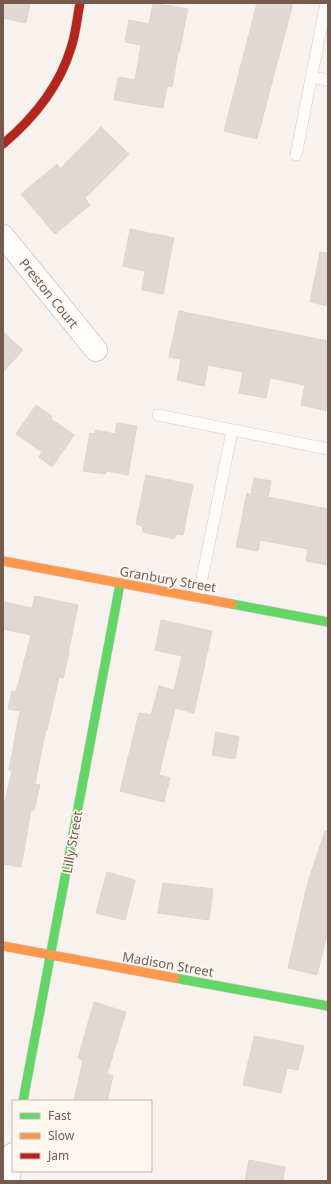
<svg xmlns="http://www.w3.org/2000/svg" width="331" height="1184" font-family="'Noto Sans',sans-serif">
<rect width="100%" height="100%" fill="#f7f2ed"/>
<g fill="#e1d8d3" stroke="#dfd5d0">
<path d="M3 3H30L26 23 3 18Z"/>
<path d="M153 3 188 9 179 53H178L172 87 167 86 163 108 114 100 118 77 135 80 141 45 125 42 129 20 149 24Z"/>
<path d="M257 3H293L257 139 224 131Z"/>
<path d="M101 127 129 154 85 198 90 205 55 234 21 194 57 164 60 169Z"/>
<path d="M130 229 174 238 163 294 142 290 145 271 123 266Z"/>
<path d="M320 252 328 253V306L310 302Z"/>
<path d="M179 311 328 341V411L301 405 305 385 270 378 266 398 239 393 243 372 208 365 204 386 177 380 181 359 169 357Z"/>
<path d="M3 332 23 350 3 372Z"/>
<path d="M36 405 52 416 51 419 74 435 52 467 39 457 42 452 16 434Z"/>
<path d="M117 423 137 426 128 475 106 471 105 474 83 471 90 433 95 434 96 430 115 434Z"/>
<path d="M146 475 193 485 183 535 177 534 174 539 143 532 142 526 136 524Z"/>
<path d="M254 478 271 481 268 497 328 509V565L306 561 308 549 260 540 258 551 236 547 247 493 251 494Z"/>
<path d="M35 596 78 605 68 653H69L63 678 59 677 47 730 46 729 35 784 40 785 34 811 31 810 21 867 3 864V810L12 771 9 770 20 711 8 709 12 691 16 692 31 635 3 629V602L32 608Z"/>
<path d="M161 620 212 631 194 713 175 708 159 775 170 778 164 802 120 791 139 713 151 715 159 686 174 690 182 656 155 650Z"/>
<path d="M216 732 239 737 235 759 212 755Z"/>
<path d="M325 831H328V930L317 975 288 968 308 882Z"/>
<path d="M107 872 135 880 125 920 96 913Z"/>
<path d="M163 883 213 889 209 920 158 913Z"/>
<path d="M94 1002 126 1012 107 1074 113 1076 107 1101H74L83 1060 78 1058Z"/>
<path d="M254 1036 304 1046 298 1070 287 1068 281 1093 243 1085Z"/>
<path d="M249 1160 285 1167 283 1181H245Z"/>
</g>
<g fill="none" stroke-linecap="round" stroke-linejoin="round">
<g stroke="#d4cec8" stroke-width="12">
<g id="lane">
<path d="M312 77 328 80"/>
<path d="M296 155 326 3"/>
<path d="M158 415 328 449"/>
<path d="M198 598 232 431"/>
</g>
</g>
<g stroke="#d4cec8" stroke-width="24">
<g id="street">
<path d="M3 236 96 350"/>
<path d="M8 1181 13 1154"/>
</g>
</g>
<g stroke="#d5cec8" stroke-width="10">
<g id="fast">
<path d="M232 604 328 622"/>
<path d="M175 978 328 1006"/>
<path d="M23 1101 120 584"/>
</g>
</g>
<g stroke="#d5cec8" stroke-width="10">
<g id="slow">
<path d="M3 561 232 604"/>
<path d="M3 946 175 978"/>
</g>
</g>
<g stroke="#d5cec8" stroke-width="10">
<path id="jam" d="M3 144C34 118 59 87 71 48 76 33 77 18 80 3"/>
</g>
<use href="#lane" stroke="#fefdfc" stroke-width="11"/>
<use href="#street" stroke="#fefdfc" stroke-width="22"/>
<use href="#fast" stroke="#63d668" stroke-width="9"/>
<use href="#slow" stroke="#ff974d" stroke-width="9"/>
<use href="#jam" stroke="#b3261e" stroke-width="9"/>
</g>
<g text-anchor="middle" stroke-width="3.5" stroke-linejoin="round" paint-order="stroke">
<g font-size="13" fill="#745a4f" stroke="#fef7f0">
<text transform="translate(49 293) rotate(51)" y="5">Preston Court</text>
<text transform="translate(168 579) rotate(10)" y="5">Granbury Street</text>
<text transform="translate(72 842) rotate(-80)" y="5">Lilly Street</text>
<text transform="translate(168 964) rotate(10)" y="5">Madison Street</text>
</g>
</g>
<rect width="331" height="1184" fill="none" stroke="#745a4f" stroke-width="8"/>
<rect x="12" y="1100" width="140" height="72" fill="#fef7f0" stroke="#c7b8b0"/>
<rect x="20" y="1113" width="20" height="6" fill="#63d668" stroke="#c7b8b0"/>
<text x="48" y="1120" font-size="12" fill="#745a4f">Fast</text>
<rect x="20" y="1133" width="20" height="6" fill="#ff974d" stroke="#c7b8b0"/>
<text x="48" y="1140" font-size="12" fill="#745a4f">Slow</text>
<rect x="20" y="1153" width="20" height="6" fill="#b3261e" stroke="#c7b8b0"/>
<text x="48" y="1160" font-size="12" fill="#745a4f">Jam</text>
</svg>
